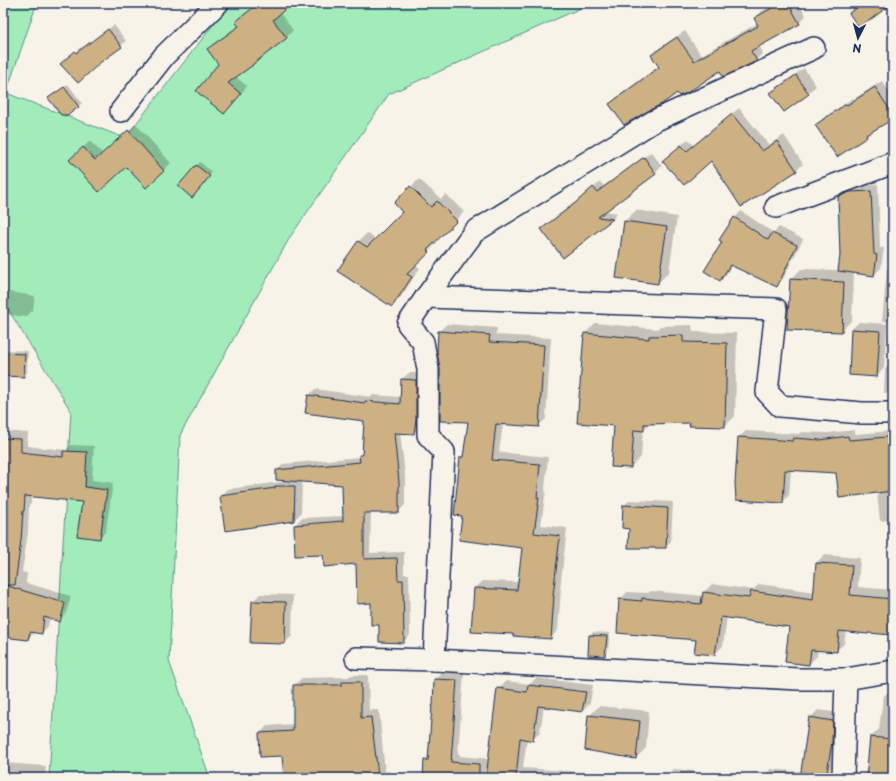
<svg xmlns="http://www.w3.org/2000/svg" width="896" height="781" font-family="'Playpen Sans',sans-serif">
<rect width="100%" height="100%" fill="#f7f3e8"/>
<filter id="ink" filterUnits="userSpaceOnUse"><feTurbulence type="fractalNoise" baseFrequency=".025" numOctaves="2"/><feDisplacementMap in="SourceGraphic" scale="8" xChannelSelector="R" yChannelSelector="G"/><feConvolveMatrix kernelMatrix="1 2 1 2 8 2 1 2 1" color-interpolation-filters="sRGB"/></filter>
<g filter="url(#ink)">
<path fill="#a2ecba" stroke="#5e8e8c" d="M3 3H37L6 93 125 138 230 3H592L389 94 290 237 180 435 169 661 210 778H49L71 411 3 301Z"/>
<g fill="#0003">
<path d="M259 3H291L280 13 293 30 287 37 236 77 247 86 231 106 220 64 209 49 216 42 239 25 237 22 244 15Z"/>
<path d="M777 3H799L806 16 799 23 759 45 763 53 756 60 720 70 677 92 610 104 617 97 659 66 652 55 659 48 685 31 701 55 758 23 755 19 762 11Z"/>
<path d="M114 25 126 41 121 46 67 59 81 47 82 48Z"/>
<path d="M804 68 816 86 808 93 784 110 772 93 779 86Z"/>
<path d="M882 81 893 97V118L871 132 867 136 837 155 817 125 823 118 853 98 854 99Z"/>
<path d="M68 84 82 103 64 117 50 98Z"/>
<path d="M739 108 769 145 784 135 803 164 796 170 670 155 688 139 694 145Z"/>
<path d="M136 124 171 163 146 187 126 165 99 191 77 153 90 141 103 154Z"/>
<path d="M651 152 662 166 655 173 605 211 618 213 613 218 563 257 542 229 548 223 582 197 600 182 604 186Z"/>
<path d="M200 162 212 172 195 193 179 186Z"/>
<path d="M419 179 441 199 446 194 464 212 435 241 437 243 415 265 420 268 400 298 391 306 359 241 367 233 376 239 403 212 395 203Z"/>
<path d="M878 184 880 248H884L881 268 874 275 854 272 852 320 841 331 791 279 801 269 839 270 841 255 839 197 846 190 858 185Z"/>
<path d="M636 210 677 217 669 272 658 283 625 221Z"/>
<path d="M741 211 774 233 779 227 803 239 783 279 777 286 732 265 727 273 720 280 723 242 735 218Z"/>
<path d="M893 263V322L882 321 887 269Z"/>
<path d="M3 291 35 296 33 310 26 317 3 314Z"/>
<path d="M859 322 887 324 884 368 877 376 852 329Z"/>
<path d="M595 323 657 329 660 326 692 325 693 332 737 333 735 416 725 426 691 422 651 423 643 430 641 457 631 467 615 425 585 334Z"/>
<path d="M447 324 497 328 496 335 551 338 546 419 538 426 503 424 499 452 548 457 545 490 546 491 541 525 567 528 560 589H561L558 630 551 638 475 588 483 581 519 582 523 547 463 515 461 457 464 454 469 421 439 331Z"/>
<path d="M7 350 28 351 27 373 24 376 3 375 4 354Z"/>
<path d="M892 362H893V393H884L885 369Z"/>
<path d="M409 373H422L420 426 414 433 400 432 405 475V505L398 512H371L370 553 404 552V574H409L410 635 403 642 380 624 357 563 324 554 296 555 295 525 301 518 344 516 343 484 302 481 301 513 294 520 221 496 228 489 281 482 283 480 277 471 283 464 360 457V456L363 453 365 421 309 395 315 389 371 397 373 395 401 397 402 379Z"/>
<path d="M854 430 855 434 893 431V520L880 521 877 492 837 472 791 470 789 495 783 502 739 437 746 431 799 434 801 432 827 433Z"/>
<path d="M3 431 28 433 27 446 66 450 71 445 94 446 92 480 113 483 106 531 99 538 83 501 31 495V504L29 505 28 532 22 572 27 573 26 583 71 596 66 614 59 620 50 617 48 626 42 633 35 632 28 639 3 636Z"/>
<path d="M630 500 673 502 671 541 665 547 630 528 624 505Z"/>
<path d="M824 555 860 558 858 587 893 590V634L846 631 844 644 836 651 818 649 817 656 809 664 790 626 727 617 723 646 715 654 697 639 620 600 627 592 648 593 651 591 704 596V592L712 584 753 590 759 584 815 592 816 563Z"/>
<path d="M260 594 293 595 292 636 285 643 253 601Z"/>
<path d="M593 632 610 633 608 651 605 655 590 635Z"/>
<path d="M443 672 464 673 458 754H460V756L490 759 498 689 506 681 530 684 536 678 593 685 590 703 582 711 544 706 540 732 532 739 527 738 523 768 666 778H424L425 760 430 756 435 679Z"/>
<path d="M351 675H368L369 710H379L385 772 389 771V778H285L283 755 260 733 267 726 294 724V685L302 678 348 677Z"/>
<path d="M890 690H893V778H867L871 737 878 730H879L883 697Z"/>
<path d="M599 706 649 711 646 748 636 758 589 716Z"/>
<path d="M818 710 840 713 835 764 831 768 830 778H763L771 769 802 772 810 718Z"/>
<path d="M3 711H5L3 730Z"/>
<path d="M3 763 46 766 45 778H3Z"/>
<path d="M674 769 695 771 694 778H666V776Z"/>
</g>
<g fill="#cdb182" stroke="#1b2f5e">
<path d="M259 3H292L273 20 287 38 252 65H253L228 83 241 94 224 114 196 91 218 64 207 49 239 26 235 22Z"/>
<path d="M781 3H788L800 24 751 51 757 61 723 77 720 71 687 93 679 96 677 93 662 104 648 111 624 125 609 104 659 67 651 55 677 37 694 61 758 26 754 18Z"/>
<path d="M863 3H893L859 28 849 13Z"/>
<path d="M108 29 122 47 101 62 78 83 60 64 75 51 76 53Z"/>
<path d="M796 75 809 94 784 112 770 93Z"/>
<path d="M64 87 79 107 68 115H61L48 98Z"/>
<path d="M875 87 893 115V119L866 135 867 137 837 157 815 125 846 104 847 105Z"/>
<path d="M732 114 762 151 777 141 797 171 741 207 711 161 684 185 662 161 681 145 687 151Z"/>
<path d="M128 130 164 171 146 188 126 167 99 192 69 160 83 147 95 160Z"/>
<path d="M644 157 656 174 598 217 613 219 563 258 541 229 574 204 593 187 597 192Z"/>
<path d="M196 165 210 176 192 198 178 186Z"/>
<path d="M410 186 431 207 437 201 457 221 427 250 430 252 407 274 412 277 392 307 337 271 358 241 367 247 402 212 394 203Z"/>
<path d="M871 191 874 254 877 255 874 276 838 271 840 255 838 197 850 192Z"/>
<path d="M734 217 768 240 772 233 797 245 777 287 730 265 720 281 704 271 722 242 719 240Z"/>
<path d="M624 221 667 227 658 284 616 278Z"/>
<path d="M790 279 844 282 842 332 787 330Z"/>
<path d="M851 329 880 331 877 377 849 375Z"/>
<path d="M438 331 490 335 489 342 544 345 539 427 496 424 492 460 540 464 537 498H539L534 533 560 536 553 596H554L551 639 513 636V634L471 632 474 588 517 590 522 548 459 540 462 516 454 515 460 457H463L468 422 440 421V369L437 352Z"/>
<path d="M584 333 649 339V336L683 335V342L727 343 725 427 689 426 690 423 644 424V431L634 430 631 468 611 467 614 426 577 423Z"/>
<path d="M3 353 25 354 24 377 3 376Z"/>
<path d="M401 379 416 380V419L414 434 394 433 399 482V513H364V559L397 558 398 580H403L404 643 379 642V625H371V603L357 604 356 564 324 567 323 555 295 556 294 525 343 521 342 485 276 480V470L360 462 359 455H362L364 421 305 413 308 395 365 403V401L400 404Z"/>
<path d="M848 436 849 440 887 437 888 445H893V464H889L892 491 839 498 836 473 785 470 783 503 736 500 735 483 738 437 793 441 794 438 820 440Z"/>
<path d="M3 438 21 439V452L63 457V451L87 452 85 487 107 490 100 539 77 536 82 502 25 496 24 511H23L21 540 15 585H4L65 603 60 622 44 617 42 634 30 632 28 640 3 637Z"/>
<path d="M275 486H295L294 521 225 531 220 496 275 488Z"/>
<path d="M623 505 668 508 666 548H628L629 529 622 528Z"/>
<path d="M816 563 852 565 850 595 893 599V635L868 633V634L839 631 837 652 811 650 809 665 785 662 789 627 721 617 715 655 694 653 696 640 617 633 619 599 642 601V598L701 604 703 592 749 598 751 591 813 600Z"/>
<path d="M252 601 286 602 285 644 250 643Z"/>
<path d="M589 635 607 636 605 656 588 655Z"/>
<path d="M434 679 457 680 451 762 479 764V778H423L424 760H428L432 706H433Z"/>
<path d="M342 682H361V718L371 717 378 775 353 778H284L282 756 260 757 259 733 293 731V685H342Z"/>
<path d="M528 685 586 692 582 712 538 706 533 741 520 738 516 778H486L497 688 527 692Z"/>
<path d="M588 715 640 721 636 759 585 750Z"/>
<path d="M809 717 833 721 832 742 826 778H800Z"/>
<path d="M870 737 893 739V778H866Z"/>
</g>
<g fill="none" stroke-linecap="round" stroke-linejoin="round">
<g stroke="#1b2f5e" stroke-width="24">
<g id="minor">
<path d="M121 111 164 56 218 3"/>
<path d="M776 207 893 163"/>
<path d="M426 297 776 309 767 392 780 406 862 413H893"/>
<path d="M356 658 434 660 798 679H846L893 671"/>
<path d="M434 660 444 452 428 435V369L423 342 408 324 426 297 474 232 654 121 814 48"/>
<path d="M843 778 846 679"/>
</g>
</g>
<use href="#minor" stroke="#f7f3e8" stroke-width="21"/>
</g>
</g>
<rect width="896" height="781" fill="none" stroke="#f7f3e8" stroke-width="16"/>
<rect x="8" y="8" width="880" height="765" fill="none" stroke="#1b2f5e" stroke-width="1.5" filter="url(#ink)"/>
<g transform="translate(858 38) rotate(186)" stroke="#f7f3e8" stroke-width="3" paint-order="stroke">
<path d="M0-3L7 15L0 10L-7 15Z" fill="#1b2f5e"/>
<text y="-6" font-size="11" font-weight="bold" text-anchor="middle" fill="#1b2f5e">N</text>
</g>
</svg>
